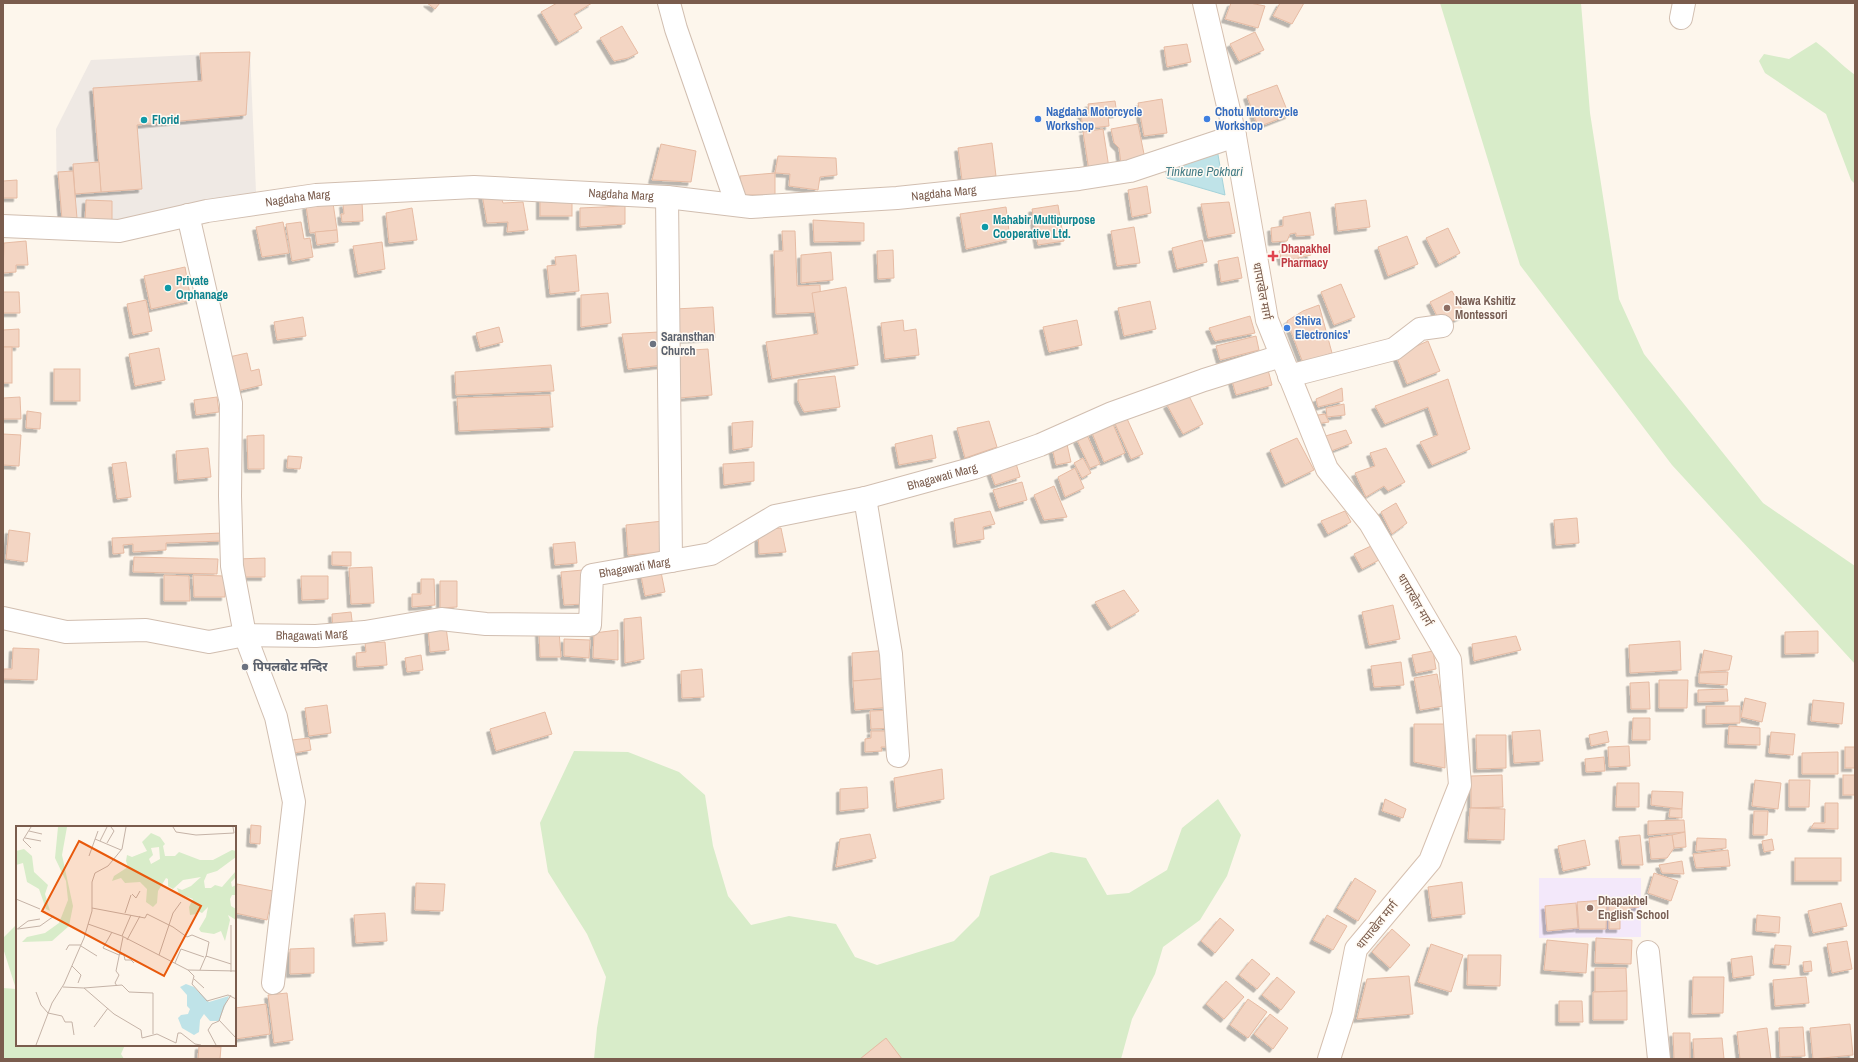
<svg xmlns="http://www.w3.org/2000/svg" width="1858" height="1062" font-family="'Archivo Narrow','Noto Sans Devanagari',sans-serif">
<defs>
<filter id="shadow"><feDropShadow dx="-3.5" dy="3.5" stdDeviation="0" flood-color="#0004"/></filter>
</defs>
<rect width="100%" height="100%" fill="#fdf6ec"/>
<path fill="#efe9e4" d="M250 52 256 192 116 226 57 222 56 129 91 60Z"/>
<path fill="#f3e8fa" d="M1539 878H1641V937L1539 938Z"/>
<g fill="#d8ecc9">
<path d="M1440 3H1581L1590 113 1619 299 1644 354 1763 503 1855 566V664L1672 465 1520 265Z"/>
<path d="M1816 42C1830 52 1841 65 1855 75V184L1851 180 1826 114 1765 73 1759 61 1764 54 1789 59Z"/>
<path d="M574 751 628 752 679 772 705 795 713 846 728 896 751 925 789 916 836 924 855 957 877 965 954 941 979 916 990 876 1051 852 1086 858 1107 895 1129 893 1167 870 1182 828 1218 799 1241 835 1227 876 1200 920 1163 947 1155 974 1132 1019 1121 1059H594L597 1028 606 977 587 934 548 872 540 823Z"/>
<path d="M17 924V1045H125L121 1054 124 1059H3V988L16 989 3 948V938Z"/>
</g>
<path fill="#bfe3e8" stroke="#a5d3da" d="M1217 149 1225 195 1167 178 1165 167Z"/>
<g fill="#f3d5c3" stroke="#e6bba3" filter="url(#shadow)">
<path d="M427 3H440L435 9Z"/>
<path d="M557 3H592L574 14 582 28 559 42 541 12Z"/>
<path d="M1231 3H1250L1265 6 1258 28 1225 19Z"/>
<path d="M1280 3H1304L1292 24 1273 16Z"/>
<path d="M622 26 638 53 628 58 614 61 600 38Z"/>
<path d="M1255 32 1264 50 1239 61 1230 44Z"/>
<path d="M1187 44 1191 62 1167 67 1164 47Z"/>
<path d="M250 52 246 115 137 125 142 189 101 192 93 88 202 81 200 53Z"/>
<path d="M1277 85 1289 115 1258 127 1247 96Z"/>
<path d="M1162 99 1167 133 1144 136 1138 103Z"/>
<path d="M1115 101 1117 114 1108 115 1109 126 1083 129 1081 115 1089 113 1088 104Z"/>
<path d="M1138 124 1145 159 1121 164 1119 148 1114 143 1111 129Z"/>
<path d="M1103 129 1109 168 1089 171 1083 132Z"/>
<path d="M992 143 996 176 962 180 958 148Z"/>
<path d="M661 144 696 151 691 182 652 180Z"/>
<path d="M778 156 836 158 837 175 820 177 818 190 789 186 790 174 775 173Z"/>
<path d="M99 162 101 192 75 194 73 164Z"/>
<path d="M73 171 77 218 62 219 58 172Z"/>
<path d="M775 173V195H742L740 176Z"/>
<path d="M17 180V198H3V181Z"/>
<path d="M1147 186 1151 213 1132 217 1128 190Z"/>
<path d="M500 193 503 203 523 202 528 230 507 232 508 222 487 223 482 194Z"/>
<rect x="540" y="196" width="32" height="20"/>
<path d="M86 200 112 201V222H85Z"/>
<path d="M1366 200 1370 227 1338 231 1335 204Z"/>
<path d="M362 202 363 221 342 222 341 214H344L343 204Z"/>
<path d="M1229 202 1235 233 1208 238 1201 204Z"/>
<path d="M333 203 337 230 310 233 306 206Z"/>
<path d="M1058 205 1064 241 1038 245 1032 209Z"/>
<path d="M625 206V224L580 227V208Z"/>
<path d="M1006 207 1010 239 966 249 960 214Z"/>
<path d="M412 208 417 240 389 243 386 213Z"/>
<path d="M1310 212 1314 235 1296 236V233L1290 234 1287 241 1272 242 1271 228 1283 226V217Z"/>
<path d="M813 220 864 223V241L814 242Z"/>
<path d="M283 222 289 253 262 257 256 227Z"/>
<path d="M301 222 304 239 310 238 313 257 292 261 286 224Z"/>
<path d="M1134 227 1140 263 1117 266 1111 231Z"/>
<path d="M1448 228 1460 253 1439 264 1426 238Z"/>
<path d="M337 230 338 242 317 245 315 232Z"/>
<path d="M782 231H795L797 286 820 285 821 312 776 314 774 251H783Z"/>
<path d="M1407 236 1418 264 1388 276 1378 247Z"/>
<path d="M1202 240 1207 262 1177 269 1172 248Z"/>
<path d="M26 241 28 265H16V272L3 273 4 243Z"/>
<path d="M382 242 385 269 358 274 353 246Z"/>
<path d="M1309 245 1311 255 1282 262 1279 251Z"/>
<path d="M893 250 894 278 878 279 877 251Z"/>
<path d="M831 252 833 280 801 283V255Z"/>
<path d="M576 255 579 291 550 294 547 266 556 265 555 257Z"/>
<path d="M1238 257 1242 278 1221 282 1218 261Z"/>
<path d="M185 267 191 300 151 309 144 276Z"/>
<path d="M1341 284 1355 317 1334 325 1321 292Z"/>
<path d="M846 287 858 365 772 379 766 342 818 334 812 293Z"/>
<path d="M1452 291 1465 315 1442 326 1430 302Z"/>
<path d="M3 292H19L20 313H3Z"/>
<path d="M608 293 611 323 581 327V295Z"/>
<path d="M146 300 152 331 133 335 127 304Z"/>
<path d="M1150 301 1156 329 1124 336 1118 308Z"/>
<path d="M1319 305 1332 353 1303 363 1287 321 1303 311Z"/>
<path d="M713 307 715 338 675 340V309Z"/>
<path d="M1250 316 1255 333 1215 341 1209 328Z"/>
<path d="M303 317 306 336 277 340 274 322Z"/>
<path d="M903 320 904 331 916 329 919 355 885 359 881 323Z"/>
<path d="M1077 320 1082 345 1049 352 1043 327Z"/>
<path d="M499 327 503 342 480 348 476 333Z"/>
<path d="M19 329V347H3V330Z"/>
<path d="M659 332 663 365 628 369 622 334Z"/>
<path d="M1256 336 1259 350 1220 360 1216 346Z"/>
<path d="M1428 341 1440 371 1407 384 1396 355Z"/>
<rect x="3" y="347" width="9" height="36"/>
<path d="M159 348 165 380 135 386 129 354Z"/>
<path d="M708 349 712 395 680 398 677 351Z"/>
<path d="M247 353 251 371 259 369 262 385 237 391 229 357Z"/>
<path d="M551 365 554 391 456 395 455 372Z"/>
<path d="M1267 366 1272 385 1236 395 1231 377Z"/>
<rect x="54" y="369" width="26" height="32"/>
<path d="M835 376 840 407 804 412 798 400V380Z"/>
<path d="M1448 379 1470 449 1432 465 1420 442 1438 435 1428 407 1385 424 1375 406Z"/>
<path d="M1342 388 1343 401 1318 407 1316 399Z"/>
<path d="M1188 394 1203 424 1183 434 1167 405Z"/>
<path d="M550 395 553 427 459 431 457 398Z"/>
<path d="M20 397 21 419H3V398Z"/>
<path d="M217 397 219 412 196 415 194 400Z"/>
<path d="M1344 404 1345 415 1327 417 1326 408Z"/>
<path d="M27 411 41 413 40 429 26 428Z"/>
<path d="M1124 412 1143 454 1131 459 1112 417Z"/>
<path d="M1325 414 1329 422 1316 424 1318 415Z"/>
<path d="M753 421 752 447 733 450 732 423Z"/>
<path d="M989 421 997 447 965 458 957 428Z"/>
<path d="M1113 424 1125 453 1104 462 1092 433Z"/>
<path d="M1346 430 1352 443 1326 453 1322 437Z"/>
<path d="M3 434 21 435 19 466 3 465Z"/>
<path d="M264 435V469H248L247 436Z"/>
<path d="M932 435 936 458 899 465 895 444Z"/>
<path d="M1087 435 1100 464 1090 468 1077 440Z"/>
<path d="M1297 438 1314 470 1285 484 1270 450Z"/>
<path d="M1066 440 1071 462 1056 465 1051 443Z"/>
<path d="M208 448 211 477 178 480 176 451Z"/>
<path d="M1386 448 1405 482 1388 491 1384 486 1366 497 1355 473 1375 466 1370 453Z"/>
<path d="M288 456 302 457 300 469 287 468Z"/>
<path d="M1083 458 1091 473 1082 478 1074 463Z"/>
<path d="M1015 460 1020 477 995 485 989 468Z"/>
<path d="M126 462 131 497 117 499 112 464Z"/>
<path d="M754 462V481L724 485 723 464Z"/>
<path d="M1075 468 1084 488 1065 497 1058 477Z"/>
<path d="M1022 482 1027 500 999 508 993 490Z"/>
<path d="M1054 486 1067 517 1044 520 1034 495Z"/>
<path d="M1396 503 1407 523 1392 534 1381 512Z"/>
<path d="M990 511 995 524 983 527 984 539 957 544 954 519Z"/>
<path d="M1345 511 1351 522 1328 534 1321 521Z"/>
<path d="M1577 518 1579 543 1556 545 1554 520Z"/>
<path d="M663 521V552L628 555 626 525Z"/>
<path d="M781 528 786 552 759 554 758 530Z"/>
<path d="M9 530 30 533 27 562 6 559Z"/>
<path d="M222 533V541L166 543V550L133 552V544L123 545 124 553 113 554 112 538Z"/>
<path d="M575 542 577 563 555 565 553 544Z"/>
<path d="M1371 546 1379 560 1362 569 1354 554Z"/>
<path d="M332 552H351V566L332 565Z"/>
<path d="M134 557 218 559 217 574 133 572Z"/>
<path d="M265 558V577H237V559Z"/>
<path d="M372 567 374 603 351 604 349 568Z"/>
<path d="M660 567 665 592 645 596 640 571Z"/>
<path d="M583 570 585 604 564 605 561 572Z"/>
<path d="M164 575 189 576 190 601H164Z"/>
<path d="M193 575 225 576V597H194Z"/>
<path d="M301 576H328V599L302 600Z"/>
<path d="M421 579H434L435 605 412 607V594H421Z"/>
<path d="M440 581H457V607L440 608Z"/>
<path d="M1124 590 1139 611 1111 627 1095 602Z"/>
<path d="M1393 605 1400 639 1369 645 1362 612Z"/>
<path d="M351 612 353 629 333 631 332 614Z"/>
<path d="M641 617 644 659 625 663 624 619Z"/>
<path d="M446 627 449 650 430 652 428 628Z"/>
<path d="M618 630V660L593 658 594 633Z"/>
<path d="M559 631 561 657H540L539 632Z"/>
<path d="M1818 631V653L1785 654V632Z"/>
<path d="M1516 636 1521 650 1474 661 1472 644Z"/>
<path d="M564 639 590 640 589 658 564 656Z"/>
<path d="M1680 641 1681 670 1630 673 1629 645Z"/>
<path d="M385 642 387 665 357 667 356 653 366 652 365 643Z"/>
<path d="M13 648 39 649 37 680 3 679 4 669H12Z"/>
<path d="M889 650 891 678 853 681 852 653Z"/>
<path d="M1704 650 1732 656 1729 670 1700 672Z"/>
<path d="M1433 651 1436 669 1416 673 1412 655Z"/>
<path d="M421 655 423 670 407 672 405 658Z"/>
<path d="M1401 662 1404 685 1374 687 1371 666Z"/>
<path d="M702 669 704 697 682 698 681 671Z"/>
<path d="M1728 672 1727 685 1699 683V673Z"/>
<path d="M1437 674 1443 706 1420 710 1414 678Z"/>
<path d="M891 678 892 707 855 710 853 681Z"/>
<path d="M1659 680H1688L1687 708H1659Z"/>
<path d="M1649 682 1650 709H1631L1630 683Z"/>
<path d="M1727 689 1728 701 1698 702V690Z"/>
<path d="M1745 698 1766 703 1762 722 1741 717Z"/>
<path d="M1813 700 1844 703 1842 724 1811 721Z"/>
<path d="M327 705 331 733 309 736 305 708Z"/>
<path d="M1706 706H1740V723L1706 724Z"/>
<path d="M894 710V728L871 729 870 711Z"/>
<path d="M545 712 552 734 496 751 490 729Z"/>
<path d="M1633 718H1650V740H1632Z"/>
<path d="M1414 724H1445V768L1414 762Z"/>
<path d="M1729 726 1760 728V745L1728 744Z"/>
<path d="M1540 730 1543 761 1514 763 1512 732Z"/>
<path d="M871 731H890V747H881L882 751 865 752V739L871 738Z"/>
<path d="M1607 731 1609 742 1591 746 1589 735Z"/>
<path d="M1771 732 1795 734 1793 755 1769 753Z"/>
<path d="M1476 735H1506V768L1477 769Z"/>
<path d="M309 738 311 750 294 753 292 740Z"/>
<path d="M1629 746 1630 766 1609 767 1608 747Z"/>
<rect x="1845" y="747" width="10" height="21"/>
<path d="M1838 752V774H1802V753Z"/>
<path d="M1604 757 1605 771 1586 772 1585 759Z"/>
<path d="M942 769 944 799 897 808 894 778Z"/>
<path d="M1502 775 1503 807 1471 808V776Z"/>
<rect x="1843" y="775" width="12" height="20"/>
<path d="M1755 780 1781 783 1778 809 1752 806Z"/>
<path d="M1789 780H1810L1809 807H1789Z"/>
<path d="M1617 783H1639V807H1616Z"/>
<path d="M867 787 868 808 840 811V789Z"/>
<path d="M1652 791 1683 792 1682 809 1651 805Z"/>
<path d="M1385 799 1406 809 1403 818 1382 811Z"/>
<path d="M1825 803H1838V829L1811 828 1814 823H1825Z"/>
<path d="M1470 808 1505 809 1504 840 1468 839Z"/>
<path d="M1670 809H1682V818L1669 817Z"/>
<path d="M1754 811H1768L1767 835H1753Z"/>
<path d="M1684 820 1685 832 1648 835V821Z"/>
<path d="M251 825 261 826 260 844 250 843Z"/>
<path d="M1685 832 1686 847 1674 848 1672 835Z"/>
<path d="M870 834 876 858 836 867 840 839Z"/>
<path d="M1640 835 1643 865H1622L1619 837Z"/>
<path d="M1672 835 1674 848 1667 858 1651 859 1649 838Z"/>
<path d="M1697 838 1726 839V848L1696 851Z"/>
<path d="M1772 839 1774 850 1764 852 1762 841Z"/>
<path d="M1585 840 1590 865 1563 871 1558 846Z"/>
<path d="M1728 850 1730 866 1696 868 1693 854Z"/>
<rect x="1795" y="858" width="46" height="23"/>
<path d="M1682 861 1684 874 1662 873 1659 865Z"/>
<path d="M1654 873 1678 881 1671 901 1648 893Z"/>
<path d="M1355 878 1376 891 1358 921 1337 908Z"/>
<path d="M1462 882 1465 914 1432 918 1428 887Z"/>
<path d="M416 883 445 884 443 911 415 910Z"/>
<path d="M237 884 273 891 267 920 235 913V897Z"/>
<path d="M1609 898H1639V907L1629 908V915H1620V929H1609Z"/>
<path d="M1607 900 1606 929H1579L1577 902Z"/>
<path d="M1576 903 1578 928 1547 931 1545 906Z"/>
<path d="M1841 903 1847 926 1813 933 1808 911Z"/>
<path d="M385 913 387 941 356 943 354 915Z"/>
<path d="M1327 915 1347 926 1333 950 1313 940Z"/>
<path d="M1757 915 1780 917 1779 933 1756 931Z"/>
<path d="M1220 918 1234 930 1215 953 1201 941Z"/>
<path d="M1392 929 1410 945 1390 968 1372 952Z"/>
<path d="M1596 938 1632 940 1631 964 1595 963Z"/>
<path d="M1547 940 1588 944 1586 973 1544 970Z"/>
<path d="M1847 941 1852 969 1832 973 1827 944Z"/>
<path d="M1431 944 1463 955 1451 992 1418 982Z"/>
<path d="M1775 945 1791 946 1789 965 1773 964Z"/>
<path d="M314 948V973L290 974V949Z"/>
<path d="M1468 955H1501L1500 986 1467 985Z"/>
<path d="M1752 956 1754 975 1733 978 1731 959Z"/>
<path d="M1252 959 1270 974 1257 989 1239 975Z"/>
<path d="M1811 961 1812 971 1804 972 1803 962Z"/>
<path d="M1595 968H1626L1627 991 1595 992Z"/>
<path d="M1409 976 1413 1014 1357 1019 1367 979Z"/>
<path d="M1277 977 1295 992 1281 1010 1262 995Z"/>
<path d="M1693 977H1724L1723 1013 1692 1014Z"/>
<path d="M1806 977 1809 1003 1775 1006 1773 980Z"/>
<path d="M1226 981 1244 997 1224 1019 1206 1004Z"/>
<path d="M1627 991V1020H1593V992Z"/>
<path d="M287 993 293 1040 274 1043 268 995Z"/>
<path d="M1248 999 1267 1012 1248 1038 1230 1025Z"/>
<path d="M1559 1001H1582L1583 1022H1559Z"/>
<path d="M266 1004 270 1034 235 1039V1008Z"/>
<path d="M1270 1014 1288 1028 1273 1049 1254 1034Z"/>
<path d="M1850 1024 1853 1055 1813 1059 1810 1028Z"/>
<path d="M1803 1027 1805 1056 1780 1057 1779 1028Z"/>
<path d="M1767 1028 1771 1059H1740L1737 1032Z"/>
<path d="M1673 1033H1690V1059H1674Z"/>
<path d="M886 1038 902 1059H860Z"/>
<path d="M1722 1038 1724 1059H1694L1693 1039Z"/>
<path d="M199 1046 221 1047 220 1059H198Z"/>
</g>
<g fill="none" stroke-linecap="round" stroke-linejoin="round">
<g stroke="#d1beb0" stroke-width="24">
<g id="minor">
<path d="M669 3 676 29 737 205"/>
<path d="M1681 18 1684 3"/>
<path d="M667 197 671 561"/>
<path d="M188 215 231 403 230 496 232 566 245 635 276 717 294 802 273 983"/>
<path d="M1289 376 1394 349 1420 329 1442 326"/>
<path d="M865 498 891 654 898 756"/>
<path id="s1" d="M3 618 66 632 146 630 209 642 245 635 316 636 365 632 441 619 486 624 590 625 592 575 711 554 775 516 865 498 974 468 1040 445 1112 413 1204 380 1281 356"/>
<path d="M1648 952 1659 1059"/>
</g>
</g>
<g stroke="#d1beb0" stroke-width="24">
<g id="tertiary">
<path id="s2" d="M3 226 119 231 207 211 316 195 474 187 667 197 751 207 897 198 1079 179 1130 171 1235 136"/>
</g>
</g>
<g stroke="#d6c0b0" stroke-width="24">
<path id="secondary" d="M1204 3 1235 136 1267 320 1327 469 1370 523 1450 660 1460 785 1430 861 1356 949 1343 1015 1329 1059"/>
</g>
<use href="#minor" stroke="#fff" stroke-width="22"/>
<use href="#tertiary" stroke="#fff" stroke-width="22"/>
<use href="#secondary" stroke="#fff" stroke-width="22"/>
</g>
<g fill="#3f7fe0" stroke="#fffaf3" stroke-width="1.5">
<circle cx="1038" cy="119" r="4"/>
<circle cx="1207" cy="119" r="4"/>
<circle cx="1287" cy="328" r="4"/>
</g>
<g fill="#0f9aa8" stroke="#fffaf3" stroke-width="1.5">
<circle cx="144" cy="120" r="4"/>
<circle cx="985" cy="227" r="4"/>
<circle cx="168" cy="288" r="4"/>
</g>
<path fill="#e0444e" stroke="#fffaf3" stroke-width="1.5" d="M1271 250h4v4h4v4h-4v4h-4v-4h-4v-4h4z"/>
<g fill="#8d6e63" stroke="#fffaf3" stroke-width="1.5">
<circle cx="1447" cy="308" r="4"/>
<circle cx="1590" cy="908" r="4"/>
</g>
<g fill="#6b7280" stroke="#fffaf3" stroke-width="1.5">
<circle cx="653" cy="344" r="4"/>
<circle cx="245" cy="667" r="4"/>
</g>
<g text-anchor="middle" stroke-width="3" stroke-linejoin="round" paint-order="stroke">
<g font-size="12" font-weight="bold" fill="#366cbe" stroke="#fffaf3" text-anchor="start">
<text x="1046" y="116">Nagdaha Motorcycle<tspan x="1046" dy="14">Workshop</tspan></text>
<text x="1215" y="116">Chotu Motorcycle<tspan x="1215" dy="14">Workshop</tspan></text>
<text x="1295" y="325">Shiva<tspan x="1295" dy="14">Electronics'</tspan></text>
</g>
<g font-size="12" font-weight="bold" fill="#0d838f" stroke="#fffaf3" text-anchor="start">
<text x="152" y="124">Florid</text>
<text x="993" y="224">Mahabir Multipurpose<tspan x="993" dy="14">Cooperative Ltd.</tspan></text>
<text x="176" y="285">Private<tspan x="176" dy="14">Orphanage</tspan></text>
</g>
<g font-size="12" fill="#7a5c4d" stroke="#fffaf3">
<text dy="4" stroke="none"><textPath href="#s2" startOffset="946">Nagdaha Marg</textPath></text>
<text dy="4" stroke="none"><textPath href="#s2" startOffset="622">Nagdaha Marg</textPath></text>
<text dy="4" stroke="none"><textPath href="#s2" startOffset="298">Nagdaha Marg</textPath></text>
<text transform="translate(1262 291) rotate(79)" y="4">धापाखेल मार्ग</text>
<text dy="4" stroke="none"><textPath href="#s1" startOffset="1009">Bhagawati Marg</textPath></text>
<text dy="4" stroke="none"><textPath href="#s1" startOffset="685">Bhagawati Marg</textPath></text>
<text transform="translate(1415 600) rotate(60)" y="4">धापाखेल मार्ग</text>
<text dy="4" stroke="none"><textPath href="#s1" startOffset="312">Bhagawati Marg</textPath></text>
<text transform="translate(1377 925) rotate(-51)" y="4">धापाखेल मार्ग</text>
</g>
<g font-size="12" font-weight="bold" fill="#be3a42" stroke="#fffaf3" text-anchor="start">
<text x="1281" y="253">Dhapakhel<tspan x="1281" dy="14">Pharmacy</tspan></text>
</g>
<g font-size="12" font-weight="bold" fill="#785e54" stroke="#fffaf3" text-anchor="start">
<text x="1455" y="305">Nawa Kshitiz<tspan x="1455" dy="14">Montessori</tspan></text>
<text x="1598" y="905">Dhapakhel<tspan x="1598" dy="14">English School</tspan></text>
</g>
<g font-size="12" font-weight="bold" fill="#5b616d" stroke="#fffaf3" text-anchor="start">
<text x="661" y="341">Saransthan<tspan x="661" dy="14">Church</tspan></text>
<text x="253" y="671">पिपलबोट मन्दिर</text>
</g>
<g font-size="13" font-style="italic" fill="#437c86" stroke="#fffaf3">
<text x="1204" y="176">Tinkune Pokhari</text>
</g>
</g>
<g transform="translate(16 826)">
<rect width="220" height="220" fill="#fdf6ec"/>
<path d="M42 1H51L46 29 57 80 53 100 36 115 6 116 11 111 29 107 43 97 52 74 50 55 39 32ZM135 7 144 11 149 18 147 20 149 30H159L163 26 184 34H197L216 24 220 25V31L201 45 191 48 188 55 189 62H195L199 59 206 61 220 45V51L215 56 216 61 220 59V69H216L214 73 215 80 220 83V94L212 89 214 94 209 115 205 105 198 108 185 106 183 103 190 91 192 81 186 87 182 85 181 88 174 89 173 81 177 73 163 68 161 62 166 64 175 60 185 51 167 54 157 63 152 60V53L150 52 142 65 141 77 137 81 130 76 131 63 124 56 109 57 105 52 96 55 98 50 112 41 110 35 111 29 116 31 131 25 126 16ZM143 21 144 33 135 38 133 33 137 29 135 22ZM8 23 16 30 18 46 32 59 29 68 34 85 30 83 23 63 11 56 7 37 0 39V25Z" fill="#d8ecc9" fill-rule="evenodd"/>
<path d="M170 158 178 161 193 176 213 170 203 195H194L188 188 184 194 183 206 178 209 166 202 162 192 165 189 172 188 174 183 171 180V169L164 161Z" fill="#bfe3e8"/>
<path fill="none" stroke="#c5b3a7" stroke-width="1" d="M15 1 7 14 15 22M157 1 160 6 180 9 218 7 217 1M13 5 26 8M9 12 25 15M79 13 105 24M84 15 91 1M91 17 98 5 95 1M73 30 82 5M116 68 120 72 124 65M0 73 24 83M76 82 129 92 131 88 157 101 171 111 176 109 193 116 190 131M109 87 115 69M72 98 106 110 172 144 178 150 176 158 191 175 212 169 220 173M2 103 24 100 38 90M0 104 12 95 24 93M96 106 87 122 103 129M106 110 115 89M111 114 124 90M65 120 81 130M50 124 53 119H65M104 128 108 129 109 134H115L118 137M143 129 157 87 165 76M159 137 165 123 188 131M215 138V99M56 140 65 149 62 157M172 144 220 145M184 144 190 130 215 138V146M178 153 188 162M101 160 99 157 103 149 100 145 107 111M47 161 68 162 98 188 125 204 126 212 141 208 160 217 162 207H165L179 218 185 219M68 162 106 159 113 166 137 167V208M20 166 25 179 32 187 46 190 49 196H56L58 209M203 194 220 212M78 201 92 182M20 219 36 177 48 158 68 112 76 85V56L79 47 92 40 106 23 110 1M200 219 192 204 196 198 203 195 208 180 215 169"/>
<path fill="#e8590c" fill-opacity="0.15" stroke="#e8590c" stroke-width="2" d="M63 15 185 80 148 150 26 85Z"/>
<rect width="220" height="220" fill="none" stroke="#7a5c4d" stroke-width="2"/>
</g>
<rect width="1858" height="1062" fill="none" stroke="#7a5c4d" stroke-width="8"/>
</svg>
